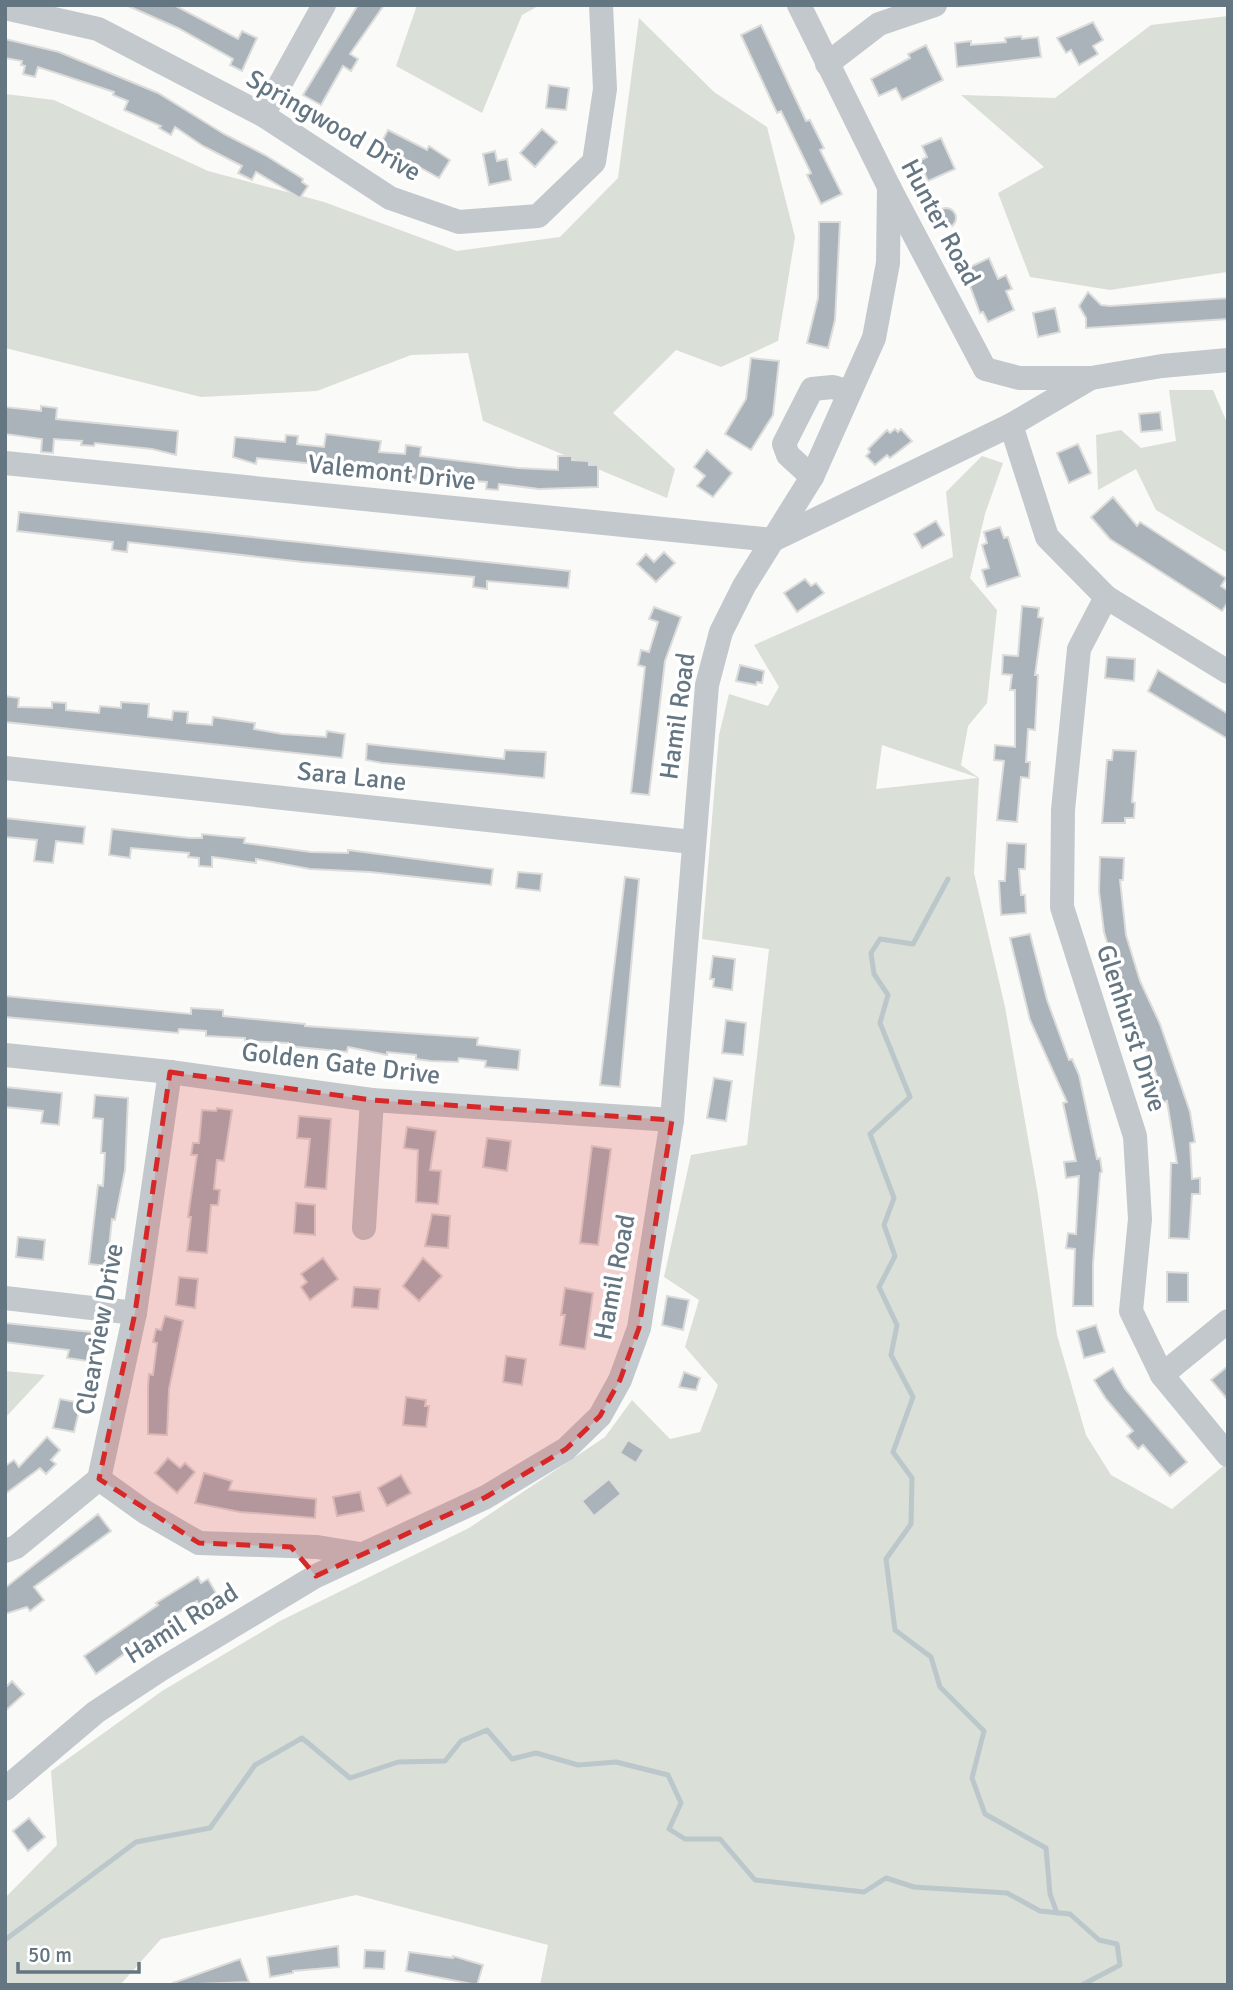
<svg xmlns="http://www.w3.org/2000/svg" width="1233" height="1990" font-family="Signika,sans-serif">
<rect width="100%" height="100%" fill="#fafaf8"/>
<g fill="#dadfd7" fill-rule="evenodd">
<path d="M417 5H540L522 15 482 113 396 66Z"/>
<path d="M1228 16 1227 272 1110 290 1030 277 998 193 1044 167 961 95 1055 98 1151 25Z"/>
<path d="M639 18 714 92 767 127 795 237 778 341 721 367 676 350 613 413 675 469 667 498 483 421 468 353 411 355 317 391 201 397 5 348V94L54 100 208 171 324 202 457 251 560 237 618 178Z"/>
<path d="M1169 390H1213L1228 425V553L1156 510 1136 469 1098 490 1096 435 1121 430 1141 448 1176 441Z"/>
<path d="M982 456 1003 463 985 514 970 578 997 610 987 703 968 726 961 765 979 778 974 873 1005 1007 1038 1195 1057 1335 1086 1435 1111 1475 1172 1509 1228 1462V1985H540L548 1945 356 1895 161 1939 120 1985H5V1898L57 1845 51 1771 162 1691 280 1621 469 1528 605 1437 632 1400 670 1439 700 1432 718 1385 685 1347 699 1300 664 1277 691 1155 747 1145 769 949 702 939 719 735 729 694 768 706 779 687 754 645 953 557 946 492ZM882 745 976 777 977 778 876 789Z"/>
<path d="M5 1371 45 1375 5 1418Z"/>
</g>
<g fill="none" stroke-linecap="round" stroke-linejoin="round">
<g stroke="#bbc7cb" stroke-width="5">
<path d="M948 879 913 944 880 939 871 953 874 974 888 995 880 1023 910 1097 870 1134 894 1198 884 1225 895 1256 879 1287 897 1325 891 1355 913 1397 893 1452 912 1478 911 1524 886 1559 895 1630 931 1657 940 1687 984 1731 972 1778 985 1814 1046 1848 1050 1894 1057 1913"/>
<path d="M5 1940 136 1842 210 1828 255 1765 302 1738 350 1778 398 1762 445 1761 461 1741 487 1730 512 1759 536 1753 578 1765 616 1762 668 1775 681 1803 669 1829 685 1839H720L755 1880 864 1892 886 1878 914 1887 1007 1893 1040 1911 1070 1914 1099 1940 1117 1944 1120 1965 1082 1985"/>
</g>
</g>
<g fill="#aab3b9" stroke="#dcdcda" stroke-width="2">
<path d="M126 5H174L238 39 242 31 257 38 242 71 230 65 233 59 178 28Z"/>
<path d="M358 5H384L350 54 358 59 351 71 343 66 321 105 303 95Z"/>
<path d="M1093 22 1103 40 1093 46 1098 54 1079 65 1071 50 1066 53 1057 38Z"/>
<path d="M761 25 806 121 810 120 824 148 820 150 842 194 821 204 807 175 811 173 781 111 777 113 741 35Z"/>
<path d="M1021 36 1022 39 1038 37 1041 57 957 67 955 43 971 41V45L1006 42 1005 38Z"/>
<path d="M5 39 59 52 158 93 224 134 265 155 303 179 302 182 308 186 300 198 256 172 252 180 238 173 242 166 203 146 175 127 171 135 159 128 161 126 124 110 128 101 113 95 114 92 38 67 35 77 23 74 25 66 21 65 22 61 5 58Z"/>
<path d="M926 45 943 80 902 100 896 88 879 96 871 79 910 58 908 54Z"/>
<path d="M549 85 569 88 566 110 546 108Z"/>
<path d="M542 129 557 142 535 167 520 153Z"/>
<path d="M388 130 427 150 429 146 450 160 439 178 380 145Z"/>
<path d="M941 138 955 169 928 181 919 161 927 157 922 146Z"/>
<path d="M495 151 497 161 507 159 511 180 489 185 483 154Z"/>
<circle cx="946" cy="218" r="10"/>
<path d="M819 222H840L835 320 828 348 807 343 818 298Z"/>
<path d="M989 258 998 279 1006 275 1012 289 1006 291 1014 310 988 322 983 312 980 313 970 286 977 282 970 267Z"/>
<path d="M1088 292 1101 305 1110 306 1228 298V319L1086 328V318L1079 306Z"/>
<path d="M1055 308 1060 332 1038 337 1033 313Z"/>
<path d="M751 358 779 361 773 415 751 450 725 434 746 399Z"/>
<path d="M41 406 57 408 56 419 178 431 176 455 152 449 95 443 94 446 81 445 82 441 54 439 53 453 41 452 42 439 5 434V407L41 411Z"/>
<path d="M1160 412 1162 430 1141 432 1139 414Z"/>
<path d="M895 429 898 432 901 429 912 441 890 458 887 455 875 465 866 456 870 452 868 449 887 430 890 433Z"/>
<path d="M326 434 381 441 379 452 405 454 406 445 421 447 420 456 518 468 558 470V456H572V460L589 461V465H598V487L539 489 499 484 498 490 486 489 487 482 418 477V480L405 479 406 474 365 469 257 458 256 464 233 457 235 437 285 442 286 435 298 436 297 444 324 447Z"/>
<path d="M1078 444 1091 473 1069 483 1057 453Z"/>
<path d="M707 450 732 473 713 497 697 486 705 476 694 467Z"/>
<path d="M1113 497 1137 526 1140 522 1226 578 1221 586 1228 591V602L1222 611 1110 539 1091 517Z"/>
<path d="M19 512 570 571 568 588 487 581V589L473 587 474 577 303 562 128 542 127 552 112 550 113 542 17 531Z"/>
<path d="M936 521 944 535 922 548 914 534Z"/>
<path d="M1000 527 1004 538 1008 537 1020 576 987 587 982 570 989 568 982 545 987 543 984 532Z"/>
<path d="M664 552 675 563 656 582 637 564 646 554 654 562Z"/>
<path d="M805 579 811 586 816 583 824 593 797 612 784 593Z"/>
<path d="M1022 606 1039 608 1038 617 1043 618 1035 675H1038L1035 730 1028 729 1026 762H1030L1029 778 1021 777 1017 822 997 820 1004 761 994 760 995 745 1015 747V690H1010L1012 675 1002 674 1003 655 1018 656Z"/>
<path d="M654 607 681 617 665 661 649 795 631 793 645 667 638 665 641 650 649 652 658 622 649 619Z"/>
<path d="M1107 657 1135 659 1134 681 1105 678Z"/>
<path d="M740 665 764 671 762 683 757 682 756 685 736 681Z"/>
<path d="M1158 670 1228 714V739L1148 691Z"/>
<path d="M5 696 19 698 18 707 52 708V702L66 703V710L99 713 100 706 121 708V702L149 704 148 717 172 720 173 711 188 712 187 723 212 725 213 717 255 723 254 729 282 734 326 737 327 731 345 734 342 758 5 722Z"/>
<path d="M367 744 504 759 505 750 546 752 544 778 382 763 366 760Z"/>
<path d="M1113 750 1136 751 1132 802 1135 803 1134 818H1125V823H1102L1107 760H1112Z"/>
<path d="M5 818 85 827 83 844 56 841 53 863 34 861 37 840 5 837Z"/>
<path d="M112 829 190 838H202V834L232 837 245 838 244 843 311 852 348 853V850L493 869 491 885 370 872 310 869 256 859V863L212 857V867L199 866V858L188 857 189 853 131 848 130 858 109 855Z"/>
<path d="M1007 843 1026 844 1025 869H1019L1021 895H1025L1026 913 1001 915 999 881H1005Z"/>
<path d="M1100 857 1124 858 1123 880H1120L1126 935 1140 981 1160 1024 1190 1112 1195 1142 1190 1143 1192 1179 1200 1178V1194H1192L1189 1239 1169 1238 1171 1163H1177L1167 1101 1162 1103 1156 1073 1120 987 1104 932 1099 891Z"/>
<path d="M518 872 542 874 540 891 516 888Z"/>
<path d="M625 877 639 879 620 1087 600 1085Z"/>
<path d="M1030 934 1047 1000 1069 1060 1072 1059 1079 1075 1097 1159 1100 1158 1102 1172 1100 1173 1093 1264V1306H1073L1075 1249 1066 1248 1068 1233 1076 1234 1079 1176 1066 1178 1064 1162 1076 1161 1063 1103 1067 1102 1030 1020 1010 938Z"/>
<path d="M713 956 735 959 732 990 713 987 714 979H710Z"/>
<path d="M5 996 191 1014V1008L223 1010V1016L305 1024V1026L478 1038 477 1045 520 1050 518 1070 485 1067 486 1061 459 1058 458 1062 431 1061 416 1059V1055L387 1052V1055L348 1047 347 1052 288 1046V1043L245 1041V1038L206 1036V1031L179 1029 178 1033 5 1017Z"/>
<path d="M726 1020 746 1023 743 1055 722 1053Z"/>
<path d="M714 1078 732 1081 726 1121 707 1118Z"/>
<path d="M5 1087 62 1093 59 1125 41 1123 43 1111 5 1107Z"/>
<path d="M95 1095 128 1098 125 1170 115 1220 112 1219 107 1266 89 1264 98 1185 103 1186 105 1153H101L103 1119 93 1118Z"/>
<path d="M217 1108 232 1110 224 1161 217 1160 214 1189 220 1190 218 1205H211L207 1253 187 1251 191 1217H188L197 1155H191L193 1143H199L202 1110 216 1111Z"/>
<path d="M299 1116 331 1119 326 1189 305 1187 310 1139 297 1138Z"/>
<path d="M407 1127 436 1131 430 1170 441 1171 438 1204 416 1202 418 1150 404 1148Z"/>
<path d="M487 1138 511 1141 507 1171 483 1167Z"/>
<path d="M592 1146 611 1149 598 1245 580 1243Z"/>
<path d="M296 1203 315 1205V1235L294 1233Z"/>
<path d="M432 1214 450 1216 448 1248 425 1246Z"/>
<path d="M18 1237 45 1240 43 1260 16 1257Z"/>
<path d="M323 1258 338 1279 310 1300 301 1287 307 1282 301 1274Z"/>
<path d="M423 1258 442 1276 419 1301 403 1286Z"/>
<path d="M1167 1272 1188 1273V1302H1167Z"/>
<path d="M179 1277 198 1279 195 1308 176 1305Z"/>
<path d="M354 1287 380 1289 378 1309 352 1307Z"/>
<path d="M565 1288 593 1293 585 1349 560 1345 565 1315H561Z"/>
<path d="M667 1296 689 1300 683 1330 662 1325Z"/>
<path d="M165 1316 183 1321 169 1389 167 1435 148 1434V1387L149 1374 153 1375 157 1343 153 1342 156 1329 161 1330Z"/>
<path d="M5 1323 92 1332 88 1361 67 1358 69 1350 5 1342Z"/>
<path d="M1096 1325 1105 1352 1084 1358 1077 1331Z"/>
<path d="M506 1356 526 1359 522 1385 503 1382Z"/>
<path d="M1228 1366V1400L1211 1380Z"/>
<path d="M1113 1368 1125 1389 1187 1462 1170 1476 1143 1445 1138 1449 1127 1436 1133 1431 1106 1399 1094 1380Z"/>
<path d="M684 1372 700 1378 696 1390 679 1387Z"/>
<path d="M406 1397 426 1400 425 1406H429L426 1427 403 1425Z"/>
<path d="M60 1399 81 1403 74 1432 53 1428Z"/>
<path d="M47 1437 60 1450 51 1460 56 1464 46 1474 40 1468 5 1494V1466L14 1460 19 1467Z"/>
<path d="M628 1440 644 1450 636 1463 620 1453Z"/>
<path d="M168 1458 180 1468 185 1463 195 1472 177 1493 155 1473Z"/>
<path d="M204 1473 232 1481 229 1490 316 1499 315 1518 240 1512 195 1503Z"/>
<path d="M401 1475 411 1493 387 1506 378 1488Z"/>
<path d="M609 1479 621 1494 594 1516 582 1501Z"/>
<path d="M360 1492 364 1511 337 1516 333 1497Z"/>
<path d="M98 1514 111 1531 34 1587 44 1600 30 1611 27 1607 5 1614V1588Z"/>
<path d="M198 1577 201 1583 208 1579 217 1595 198 1604 197 1601 175 1614 176 1617 96 1674 84 1656 158 1605 156 1603Z"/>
<path d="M12 1681 24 1694 5 1711V1688Z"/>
<path d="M29 1818 45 1837 28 1851 13 1831Z"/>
<path d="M338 1946 339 1967 293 1971V1973L270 1977 267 1957Z"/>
<path d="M365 1950 385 1951 384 1969 364 1968Z"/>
<path d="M409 1952 453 1958V1956L483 1965 477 1985 406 1971Z"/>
<path d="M240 1959 249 1982 173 1985V1983Z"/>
</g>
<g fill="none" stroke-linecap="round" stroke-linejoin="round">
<g stroke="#c3c8cc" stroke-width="24">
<path d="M799 5 889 187 985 369 1019 378H1091"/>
<path d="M5 8 98 29 263 115 390 198 459 222 538 216 594 162 605 89 601 5"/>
<path d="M827 64 879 24 935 5"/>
<path d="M263 115 324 5"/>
<path d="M1011 425 1047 537 1106 597 1228 672"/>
<path d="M5 463 773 540 1011 425 1091 378 1162 366 1228 360"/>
<path d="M812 477 788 455 784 444 812 389 833 387 849 392"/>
<path d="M1106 597 1079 649 1063 810 1062 907 1135 1136 1140 1219 1131 1311 1162 1375 1228 1455"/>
<path d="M5 768 692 842"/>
<path d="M5 1055 170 1072 372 1100 672 1120"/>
<path d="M364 1228 372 1100"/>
<path d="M5 1298 135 1313"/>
<path d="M1162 1375 1228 1321"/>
<path d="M99 1479 145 1512 199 1543 317 1547 360 1554"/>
<path d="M5 1551 16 1547 99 1479 135 1313 170 1072"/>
<path d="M5 1789 96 1712 163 1668 316 1576 486 1497 566 1449 600 1416 620 1380 639 1328 672 1120 707 685 721 632 744 586 812 477 874 338 888 263 889 187"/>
</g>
</g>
<path fill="#d62828" fill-opacity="0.2" stroke="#d62828" stroke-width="5" stroke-dasharray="14 9" stroke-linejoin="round" d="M170 1072 372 1100 672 1120 639 1328 620 1380 600 1416 566 1449 486 1497 316 1576 291 1547 199 1543 99 1479 135 1313Z"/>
<g text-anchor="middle" stroke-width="7" stroke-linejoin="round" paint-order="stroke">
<g font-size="26" fill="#657683" stroke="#fff">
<text transform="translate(334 125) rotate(30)" y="9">Springwood Drive</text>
<text transform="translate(941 222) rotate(62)" y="9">Hunter Road</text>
<text transform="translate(392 472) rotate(6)" y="9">Valemont Drive</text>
<text transform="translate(677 716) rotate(-82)" y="9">Hamil Road</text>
<text transform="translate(352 776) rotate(6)" y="9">Sara Lane</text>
<text transform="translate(1132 1028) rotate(72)" y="9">Glenhurst Drive</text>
<text transform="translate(341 1063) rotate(7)" y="9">Golden Gate Drive</text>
<text transform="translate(614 1277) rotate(-79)" y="9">Hamil Road</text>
<text transform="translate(99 1329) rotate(-80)" y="9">Clearview Drive</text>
<text transform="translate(181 1623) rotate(-32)" y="9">Hamil Road</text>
</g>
</g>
<rect width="1233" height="1990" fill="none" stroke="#657683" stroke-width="14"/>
<path d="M18 1962v10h121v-10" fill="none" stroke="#657683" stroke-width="3.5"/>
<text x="28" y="1962" font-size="21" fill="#657683" stroke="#ffffff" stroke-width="5" paint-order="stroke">50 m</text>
</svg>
